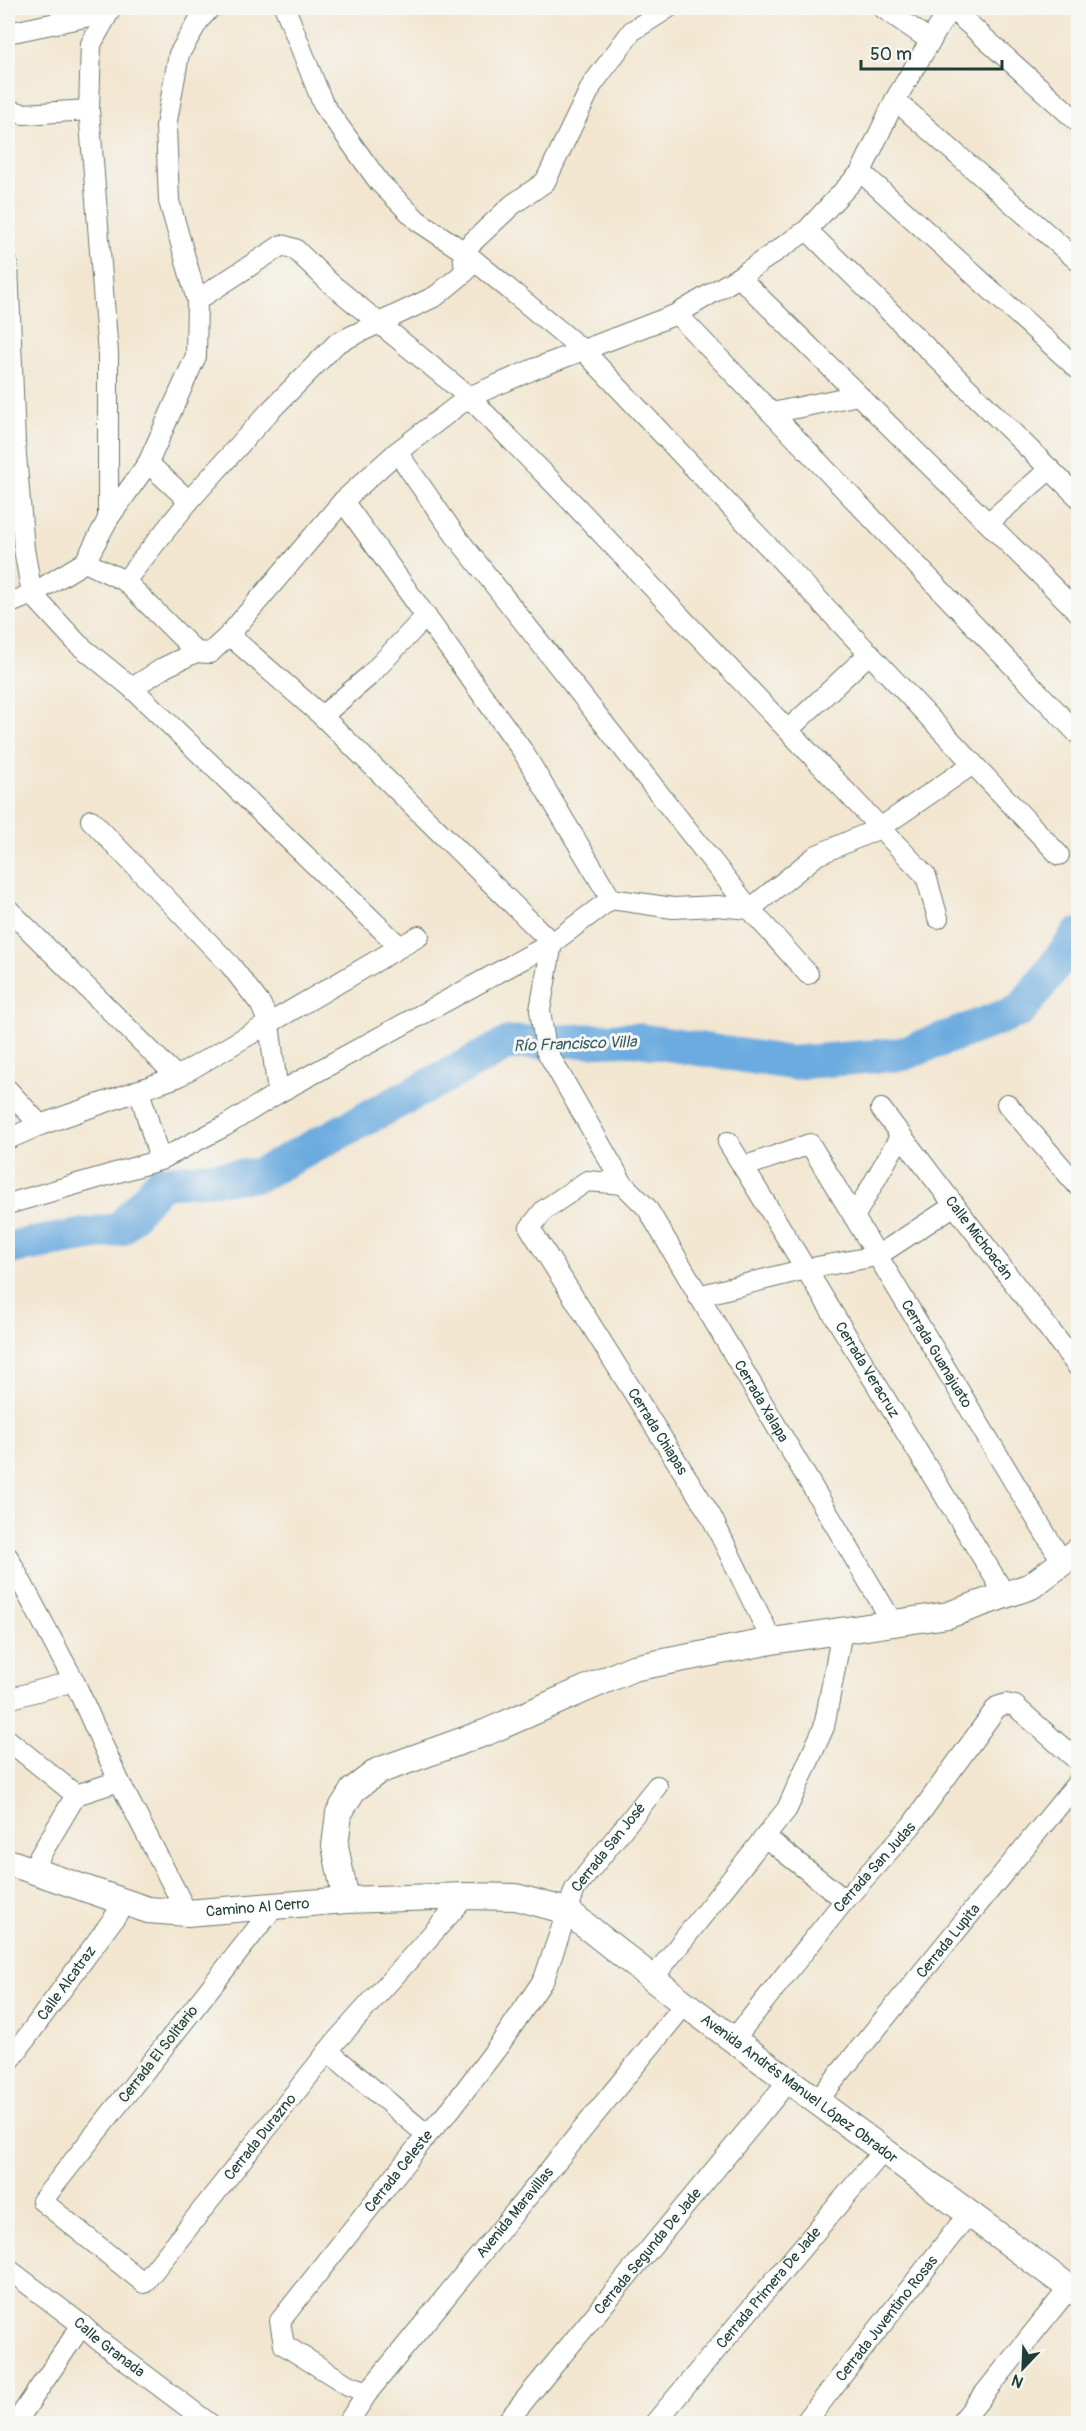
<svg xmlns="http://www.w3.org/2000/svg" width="1086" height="2431" font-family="Pangolin,sans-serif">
<rect width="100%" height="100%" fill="#f6f6f2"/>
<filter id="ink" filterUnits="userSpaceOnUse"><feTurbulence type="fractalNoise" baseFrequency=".0167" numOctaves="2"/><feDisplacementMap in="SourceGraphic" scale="12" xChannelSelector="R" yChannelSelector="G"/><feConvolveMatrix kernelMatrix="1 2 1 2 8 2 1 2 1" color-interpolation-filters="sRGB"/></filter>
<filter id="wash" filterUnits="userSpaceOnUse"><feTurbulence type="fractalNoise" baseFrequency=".008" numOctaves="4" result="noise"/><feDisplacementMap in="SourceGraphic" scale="24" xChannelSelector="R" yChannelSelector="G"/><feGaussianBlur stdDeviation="1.35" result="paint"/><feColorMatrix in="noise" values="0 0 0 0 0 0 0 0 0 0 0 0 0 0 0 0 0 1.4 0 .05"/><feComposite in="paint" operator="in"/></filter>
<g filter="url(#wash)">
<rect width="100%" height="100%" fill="#f2e6d0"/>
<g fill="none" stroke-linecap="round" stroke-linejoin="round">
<path stroke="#6cabdf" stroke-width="34" d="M8 1248 120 1229 161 1182 259 1175 509 1043 632 1039 791 1063 903 1054 1021 1010 1078 935"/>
</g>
</g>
<g filter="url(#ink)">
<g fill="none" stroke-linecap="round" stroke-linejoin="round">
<g stroke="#69786b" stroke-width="22">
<g id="minor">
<path d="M285 8 323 104 379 182 418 221 463 251 584 351 1059 855"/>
<path d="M883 8 931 41"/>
<path d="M951 8 1078 122"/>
<path d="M8 33 109 12"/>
<path d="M895 100 1078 261"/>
<path d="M8 110 24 114 89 110"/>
<path d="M861 172 1078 369"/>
<path d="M807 230 1078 497"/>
<path d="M8 265 15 443 24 549 32 594 78 644 132 688 399 946"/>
<path d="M739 277 1078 612"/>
<path d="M197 300 282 245 295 249 329 282 469 397 568 498 926 876 938 918"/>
<path d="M677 314 1078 734"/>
<path d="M772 413 858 395"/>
<path d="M397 452 455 535 750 909 808 974"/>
<path d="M148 463 189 501"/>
<path d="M343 501 522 750 611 899"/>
<path d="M108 519V354L89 110 91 44 109 12V8"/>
<path d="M988 523 1050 469"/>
<path d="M85 562 125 581 196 652"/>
<path d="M125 581 189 501 269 412 337 343 436 296 465 272 463 251 512 205 545 182 592 85 632 31 668 8"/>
<path d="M8 604 32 594 85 562 108 519 148 463 196 356 197 300 169 201 166 126 179 54 199 20 210 8"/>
<path id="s1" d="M229 635 322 716 552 943 540 1010 546 1050 623 1184 647 1208 893 1623"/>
<path d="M132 688 165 667 196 652 210 653 229 635 343 501 397 452 469 397 534 369 677 314 739 277 807 230 861 172 895 100 950 8"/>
<path d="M322 716 369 676 426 616"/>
<path d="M788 730 870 653"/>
<path d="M91 820 231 966 261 1005 269 1024 278 1093"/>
<path d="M8 909 177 1077"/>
<path d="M8 1090 40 1125"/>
<path d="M139 1090 160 1160"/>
<path d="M1007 1104 1078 1186"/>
<path id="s2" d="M881 1109 1078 1367"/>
<path d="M8 1139 40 1125 177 1077 419 936"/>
<path id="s3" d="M728 1142 1006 1596"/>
<path id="s4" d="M743 1167 810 1144 1063 1563"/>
<path id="s5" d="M623 1184 587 1181 544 1210 530 1228 711 1516 772 1641"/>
<path d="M8 1204 160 1160 225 1126 278 1093 552 943 611 899 673 908 717 906 750 909 817 855 880 828 973 764"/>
<path d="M854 1217 901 1135"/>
<path d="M698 1296 806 1269 877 1256 955 1205"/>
<path d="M8 1557 74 1681 119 1781 187 1913"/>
<path d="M8 1699 74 1681"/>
<path d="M8 1740 76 1795 119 1781"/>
<path d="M765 1837 845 1900"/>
<path d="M31 1871 76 1795"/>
<path id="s6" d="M274 1907 42 2201 144 2283 337 2040 466 1896"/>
<path d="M653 1978 787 1809 824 1727 842 1631"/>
<path id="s7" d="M734 2039 845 1900 911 1826 997 1707 1006 1704 1015 1706 1078 1761"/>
<path d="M328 2051 427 2135"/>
<path id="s8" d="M8 2063 125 1903"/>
<path id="s9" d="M817 2101 1078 1782"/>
<path id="s10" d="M8 2269 82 2325 97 2339 210 2424"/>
<path id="s11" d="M368 2392 348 2385 284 2345 280 2321 427 2135 450 2110 500 2044 544 1979 575 1889 657 1786"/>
<path d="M19 2418 82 2325"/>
<path id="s12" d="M347 2424 368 2392 685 2004"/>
<path id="s13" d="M505 2424 789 2080"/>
<path id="s14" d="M654 2424 884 2150"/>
<path id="s15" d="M804 2424 969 2213"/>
<path d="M960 2424 1070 2287"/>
</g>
</g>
<g stroke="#69786b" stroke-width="28">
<g id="major">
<path id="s16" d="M8 1862 148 1910 187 1913 346 1900 466 1896 516 1897 567 1911 685 2004 1078 2294"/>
<path d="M346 1900 335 1846 339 1813 353 1790 378 1771 487 1732 633 1668 772 1641 948 1615 1031 1586 1078 1551"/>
</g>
</g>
<use href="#minor" stroke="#fff" stroke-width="20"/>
<use href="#major" stroke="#fff" stroke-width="26"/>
</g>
</g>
<g text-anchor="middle" stroke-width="6" stroke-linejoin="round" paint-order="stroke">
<g font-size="15" fill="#1f3d34" stroke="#f6f6f2">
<text dy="5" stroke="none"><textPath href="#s2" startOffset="162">Calle Michoacán</textPath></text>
<text dy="5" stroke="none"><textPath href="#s4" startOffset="316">Cerrada Guanajuato</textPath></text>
<text dy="5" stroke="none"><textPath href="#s3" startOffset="267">Cerrada Veracruz</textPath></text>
<text dy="5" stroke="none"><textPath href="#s1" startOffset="968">Cerrada Xalapa</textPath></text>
<text dy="5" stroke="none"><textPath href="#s5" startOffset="351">Cerrada Chiapas</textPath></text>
<text dy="5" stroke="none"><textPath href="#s11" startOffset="702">Cerrada San José</textPath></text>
<text dy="5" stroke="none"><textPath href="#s7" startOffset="222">Cerrada San Judas</textPath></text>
<text dy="5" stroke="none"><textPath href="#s16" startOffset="258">Camino Al Cerro</textPath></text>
<text dy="5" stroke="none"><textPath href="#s9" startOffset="207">Cerrada Lupita</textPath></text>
<text dy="5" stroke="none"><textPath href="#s8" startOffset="99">Calle Alcatraz</textPath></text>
<text transform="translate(158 2054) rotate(-52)" y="5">Cerrada El Solitario</text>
<text dy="5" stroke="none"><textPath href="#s16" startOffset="862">Avenida Andrés Manuel López Obrador</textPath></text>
<text dy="5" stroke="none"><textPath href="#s6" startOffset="692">Cerrada Durazno</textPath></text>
<text dy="5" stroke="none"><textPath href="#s11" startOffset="312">Cerrada Celeste</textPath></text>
<text dy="5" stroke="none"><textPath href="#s12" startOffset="270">Avenida Maravillas</textPath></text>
<text dy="5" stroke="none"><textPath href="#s13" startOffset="224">Cerrada Segunda De Jade</textPath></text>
<text dy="5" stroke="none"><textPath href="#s14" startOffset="178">Cerrada Primera De Jade</textPath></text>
<text dy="5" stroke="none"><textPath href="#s15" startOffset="134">Cerrada Juventino Rosas</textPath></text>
<text dy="5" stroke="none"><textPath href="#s10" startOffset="128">Calle Granada</textPath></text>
</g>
<g font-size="16" font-style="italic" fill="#365e67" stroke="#f6f6f2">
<text transform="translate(575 1043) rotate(-2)" y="6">Río Francisco Villa</text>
</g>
</g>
<rect width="1086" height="2431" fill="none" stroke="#f6f6f2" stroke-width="30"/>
<g transform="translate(1023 2368) rotate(203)" stroke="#f6f6f2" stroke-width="4.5" paint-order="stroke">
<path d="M0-4.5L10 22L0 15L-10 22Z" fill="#1f3d34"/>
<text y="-9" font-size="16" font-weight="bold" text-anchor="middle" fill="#1f3d34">N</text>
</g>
<path d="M861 60v9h141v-9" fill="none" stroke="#1f3d34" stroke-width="3"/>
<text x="870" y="60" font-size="18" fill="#1f3d34" stroke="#f6f6f2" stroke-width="4.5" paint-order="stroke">50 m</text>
</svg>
